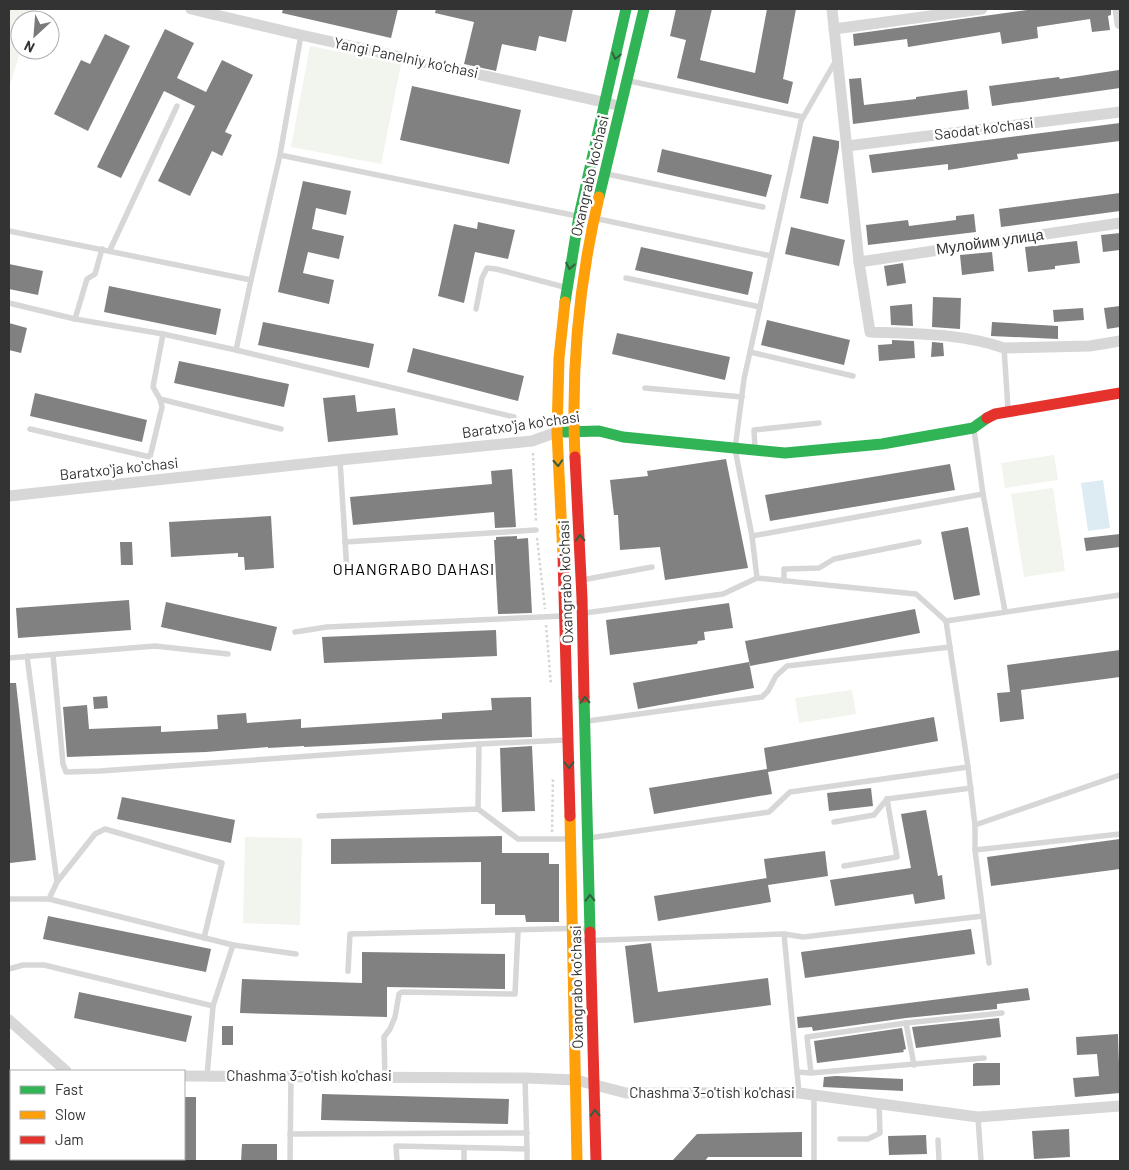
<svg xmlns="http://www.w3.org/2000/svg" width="1129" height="1170" font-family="Barlow,sans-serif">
<rect width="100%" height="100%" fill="#fff"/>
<g fill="#f1f5ed">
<path d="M9 9H34L30 20H20L21 50 10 84Z"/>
<path d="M310 46 401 64 381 164 291 147Z"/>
<path d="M1054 455 1058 480 1005 488 1001 463Z"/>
<path d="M1053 488 1065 571 1024 577 1011 494Z"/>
<path d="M852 690 856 714 799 723 795 698Z"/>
<path d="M245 837 302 838 300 925 243 923Z"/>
</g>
<path fill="#ddebf3" d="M1103 480 1110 528 1088 531 1081 483Z"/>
<g fill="#818181">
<path d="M283 9H398L391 38 282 13Z"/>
<path d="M436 9H573L566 42 539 36 536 51 502 44 496 71 464 64 474 22 435 13Z"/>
<path d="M676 9H712L700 60 755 73 767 9H796L783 79 793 82 788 104 677 78 686 40 670 36Z"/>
<path d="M1035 9H1111V15L1108 16 1110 30 1092 32 1090 19 1037 27 1038 38 1002 44 1000 32 908 47 907 39 854 46 853 34Z"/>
<path d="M165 29 194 43 177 78 206 92 222 60 253 75 225 132 232 135 222 156 212 151 190 196 158 181 195 106 164 91 121 178 97 167Z"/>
<path d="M105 34 130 46 88 131 54 114 81 60 90 64Z"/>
<path d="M1119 70 1120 88 992 106 989 86 1059 77 1060 79Z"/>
<path d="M861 78 864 105 916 99V97L967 90 969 109 853 124 849 79Z"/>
<path d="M412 86 521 110 509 164 400 140Z"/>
<path d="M1120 123V141L1017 154 1018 159 948 170V164L872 173 869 155Z"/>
<path d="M813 136 839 141V147L828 204 800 198Z"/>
<path d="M662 149 772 175 766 197 657 172Z"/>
<path d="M303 181 351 191 346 215 316 208 312 229 344 236 339 259 308 252 303 273 334 280 329 304 278 292Z"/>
<path d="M1120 193V211L1001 227 999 209Z"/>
<path d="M974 214 976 232 868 245 866 225 908 220 909 226 956 220V216Z"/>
<path d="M478 222 515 230 508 259 475 252 464 303 438 296 454 224 477 229Z"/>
<path d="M791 227 845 240 839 266 785 254Z"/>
<path d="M1120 233V250L1103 252 1101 235Z"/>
<path d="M1077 241 1080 263 1055 266V269L1028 272 1025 247Z"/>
<path d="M641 247 753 272 748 295 635 270Z"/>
<path d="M992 252 994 271 962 275 960 255Z"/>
<path d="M903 263 906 283 887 286 884 266Z"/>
<path d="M9 264 43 271 38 295 9 289Z"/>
<path d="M109 286 221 309 216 335 104 312Z"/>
<path d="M933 297 961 298 960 329 932 327Z"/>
<path d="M912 304 913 326 891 325 890 306Z"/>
<path d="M1120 306V327L1107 329 1104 308Z"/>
<path d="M1083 308 1084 320 1054 322 1053 310Z"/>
<path d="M767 320 850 340 844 365 761 345Z"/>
<path d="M263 322 374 344 369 368 258 345Z"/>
<path d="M992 322 1058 326V339L991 336Z"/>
<path d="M9 323 27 328 21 353 9 350Z"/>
<path d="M617 333 730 357 725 380 612 354Z"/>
<path d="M892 340 914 341 915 358 879 361 878 345 892 344Z"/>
<path d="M932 342 943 343 944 356 931 357Z"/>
<path d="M413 348 524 376 518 401 407 372Z"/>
<path d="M179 361 289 384 284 407 174 383Z"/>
<path d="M35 393 147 420 142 442 30 416Z"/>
<path d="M355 395 357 412 395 408 398 435 328 442 323 398Z"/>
<path d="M726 459 748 568 665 580 660 547 620 550 618 515H614L610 480 648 476 647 471Z"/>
<path d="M950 464 955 490 770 521 765 495Z"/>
<path d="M512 469 516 527 495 528 494 512 353 525 350 497 492 484 491 471Z"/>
<path d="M271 516 274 568 245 570 244 557H238V553L171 557 169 522Z"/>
<path d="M968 527 980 595 954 600 941 532Z"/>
<path d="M1120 534V547L1086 551 1084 538Z"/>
<path d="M517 536V539L528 538 532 613 498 614 494 540H496V537Z"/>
<path d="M120 542H132L133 565H121Z"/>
<path d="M129 600 131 630 18 638 16 608Z"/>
<path d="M166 602 277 627 271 651 161 627Z"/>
<path d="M729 603 733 628 704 632 705 640 698 641 697 644 610 655 606 620Z"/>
<path d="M915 609 920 633 750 666 745 641Z"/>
<path d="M496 630 497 656 324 663 322 637Z"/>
<path d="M1120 650V677L1021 690 1024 719 1000 722 997 693 1010 692 1007 665Z"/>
<path d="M749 662 754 688 638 709 633 683Z"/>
<path d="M9 683H16L36 860 10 863 9 851Z"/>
<path d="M107 696 108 708 94 709 93 697Z"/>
<path d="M531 697 532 737 443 740 304 747V746L268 748V747L206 752 67 757 63 707 87 705 89 729 161 726V732L218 729 217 715 246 713 247 723 301 719V728L442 719V713L492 710 491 698Z"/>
<path d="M934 717 938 741 768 772 772 794 654 814 649 788 767 769 764 748Z"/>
<path d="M532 746 535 811 502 812 500 748Z"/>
<path d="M871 788 873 806 829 811 827 793Z"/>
<path d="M122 797 235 820 231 843 117 819Z"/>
<path d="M926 810 938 876 942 875 945 899 915 904 913 894 835 906 830 880 911 868 901 814Z"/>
<path d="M502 836V853H549V864H559V922H526L525 915H495V904H481V862L331 864V839Z"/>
<path d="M1120 839V869L991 886 987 857Z"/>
<path d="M825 851 828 876 768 885 771 902 658 921 654 896 767 878V881L764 859Z"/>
<path d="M48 916 211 949 206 972 43 939Z"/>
<path d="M971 929 975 954 805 978 801 952Z"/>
<path d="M651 943 658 992 768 978 771 1005 634 1023 625 946Z"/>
<path d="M362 952 505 954V989L387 987V1017L240 1013 242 979 362 983Z"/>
<path d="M1028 988 1030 1000 997 1004V1009L906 1018 813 1031 812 1027 798 1028 797 1017Z"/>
<path d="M79 992 192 1016 186 1042 74 1018Z"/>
<path d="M999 1018 1001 1037 916 1048 912 1027Z"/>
<rect x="222" y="1026" width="11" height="19"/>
<path d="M902 1028 906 1049 903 1050 904 1052 817 1063 814 1041Z"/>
<path d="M1118 1034 1120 1093 1075 1097 1073 1078 1099 1076 1097 1054 1077 1055 1076 1037Z"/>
<path d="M976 1063H1000V1085L973 1086V1064Z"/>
<path d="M836 1076 903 1079V1091L823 1087 824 1077Z"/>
<path d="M322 1094 509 1099 508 1124 321 1120Z"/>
<rect x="184" y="1097" width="12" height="64"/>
<path d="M1069 1129 1070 1157 1034 1159 1032 1131Z"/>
<path d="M802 1132V1157H708L705 1161H672L697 1134Z"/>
<path d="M926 1135 927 1154 889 1155 888 1136Z"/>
<path d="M242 1144H277V1161H241Z"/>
</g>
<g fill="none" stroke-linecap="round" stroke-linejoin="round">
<g stroke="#d6d6d6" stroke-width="2.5" stroke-dasharray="2.5 2.5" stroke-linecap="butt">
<path d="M533 453 536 522"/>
<path d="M537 538 545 609"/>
<path d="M546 625 551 684"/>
<path d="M552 832 553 777"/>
</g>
<g stroke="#d7d7d7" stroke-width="5.5">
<path d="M629 81 803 117"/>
<path d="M280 155 301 35"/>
<path d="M607 174 763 207"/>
<path d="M594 218 771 256"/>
<path d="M9 231 251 280"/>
<path d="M110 250 177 106"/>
<path d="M626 278 760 307"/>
<path d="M9 303 75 319 163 334 236 350 251 280 280 155 577 216"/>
<path d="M476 309 482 278 487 268 496 269 564 287"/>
<path d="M75 319 87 279 95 274 102 249"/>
<path d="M1004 348 1008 409"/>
<path d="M236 350 514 417"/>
<path d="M750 352 853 376"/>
<path d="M645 388 742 397"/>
<path d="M160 399 281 429"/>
<path d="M30 429 150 457 162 407 160 399 153 387 163 334"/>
<path d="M974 430 983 494 1005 611"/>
<path d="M755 449 754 430 819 423"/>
<path d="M340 460 347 572"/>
<path d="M752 536 983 494"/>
<path d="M345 542 536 530"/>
<path d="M757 578 752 536 735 449 744 379 801 121 835 62"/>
<path d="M582 580 652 567"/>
<path d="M784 581V569L819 568 834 559 919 542"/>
<path d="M585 613 723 594 757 578 916 594 946 621 1120 595"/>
<path d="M946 621 968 767 975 825V850L989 963"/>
<path d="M295 632 327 627 563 616"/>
<path d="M53 655 63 764 66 772 100 771 479 744 566 740"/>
<path d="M27 656 57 882"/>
<path d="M9 658 155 646 228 654"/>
<path d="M588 721 762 697 768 691 776 676 787 666 950 647"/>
<path d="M478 809 479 744"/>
<path d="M319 816 478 809 518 839H569"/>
<path d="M834 822 874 815 887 799"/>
<path d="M975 825 1120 775"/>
<path d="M589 838 769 812 790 792 968 767"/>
<path d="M975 850 1120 834"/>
<path d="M844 866 897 857 887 799 971 788"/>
<path d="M9 899H49L233 945 213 1006 207 1076"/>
<path d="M49 899 57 882 95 834 105 829 222 863 204 938"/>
<path d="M573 941 784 934"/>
<path d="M233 945 296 954"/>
<path d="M9 969 23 965H44L213 1006"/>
<path d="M348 971 350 934 589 928"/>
<path d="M906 1023 1002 1013"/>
<path d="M797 1072 811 1073 984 1058"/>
<path d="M811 1073 807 1037 906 1023 914 1065"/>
<path d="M9 1077H11"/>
<path d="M385 1077 384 1037 390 1029 395 1017 399 994 402 992 515 994 518 931"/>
<path d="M799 1093 784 934 803 937 983 916"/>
<path d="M814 1095V1161"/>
<path d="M978 1117 981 1161"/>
<path d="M290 1134 527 1133"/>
<path d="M840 1139H868L880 1133 879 1104"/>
<path d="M938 1140 939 1161"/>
<path d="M527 1149V1161"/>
<path d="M290 1161 291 1076"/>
<path d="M397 1161 396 1146 527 1149 525 1078"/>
<path d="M464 1161V1148"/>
</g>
<g stroke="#d7d7d7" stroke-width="11">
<path d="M191 9 301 35 612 104"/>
<path d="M832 9 859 262 870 332C915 334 961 333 1004 348L1090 346 1120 341"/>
<path d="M1118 9 1120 24"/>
<path d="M834 29 982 9"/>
<path d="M847 146 1120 112"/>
<path d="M859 262 1120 223"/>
<path d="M9 496 340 460 532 441 557 432"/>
<path d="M9 1020 66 1071"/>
<path d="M184 1076 525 1078 576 1080 626 1093H799L978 1117 1120 1106"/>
</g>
<g stroke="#30b455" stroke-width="11">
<path d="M599 197 644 9"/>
<path d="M565 302 579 216 626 9"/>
<path d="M565 432 599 431 623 437 785 453 882 444 973 428 987 418"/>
<path d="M584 697 590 932"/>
</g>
<g stroke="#ff9f0a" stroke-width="11">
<path d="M575 457C571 371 579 281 599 197"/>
<path d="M563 556 557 432 559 358 565 302"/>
<path d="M570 816 577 1161"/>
</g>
<g stroke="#e5322d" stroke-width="11">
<path d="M987 418 995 414 1120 393"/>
<path d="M575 457 582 598 584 697"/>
<path d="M563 556 570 816"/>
<path d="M590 932 596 1161"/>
</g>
</g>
<defs><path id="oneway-chevron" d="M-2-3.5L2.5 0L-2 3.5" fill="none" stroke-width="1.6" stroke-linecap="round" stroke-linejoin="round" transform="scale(1.25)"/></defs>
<g stroke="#32603f">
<use href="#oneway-chevron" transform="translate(616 56) rotate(103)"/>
<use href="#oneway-chevron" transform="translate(570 266) rotate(101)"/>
<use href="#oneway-chevron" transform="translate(558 463) rotate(87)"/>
<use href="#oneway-chevron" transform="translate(580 538) rotate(-93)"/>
<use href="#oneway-chevron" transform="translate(585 700) rotate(-92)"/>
<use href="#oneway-chevron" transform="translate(569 765) rotate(89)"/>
<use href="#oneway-chevron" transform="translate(590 898) rotate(-92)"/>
<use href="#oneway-chevron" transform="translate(595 1113) rotate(-91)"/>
</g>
<g text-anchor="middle" stroke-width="5" stroke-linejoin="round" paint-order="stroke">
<g font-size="15" fill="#333" stroke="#fff">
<text transform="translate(406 58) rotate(12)" y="5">Yangi Panelniy ko'chasi</text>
<text transform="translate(984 129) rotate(-7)" y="5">Saodat ko'chasi</text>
<text transform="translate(590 176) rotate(-77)" y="5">Oxangrabo ko'chasi</text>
<text transform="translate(990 242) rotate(-8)" y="5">Мулойим улица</text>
<text transform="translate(521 425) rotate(-8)" y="5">Baratxoʻja koʻchasi</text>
<text transform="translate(119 469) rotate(-6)" y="5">Baratxoʻja koʻchasi</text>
<text transform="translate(566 582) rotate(-92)" y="5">Oxangrabo ko'chasi</text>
<text transform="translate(577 987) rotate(-91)" y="5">Oxangrabo ko'chasi</text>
<text x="309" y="1081">Chashma 3-o'tish ko'chasi</text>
<text x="712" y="1098">Chashma 3-o'tish ko'chasi</text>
</g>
<g font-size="16" letter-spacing="1" fill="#000" stroke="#fff">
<text x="414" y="575">OHANGRABO DAHASI</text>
</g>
</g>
<rect width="1129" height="1170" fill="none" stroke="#333333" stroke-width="20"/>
<rect x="10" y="1070" width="175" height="90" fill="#ffffff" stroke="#adadad"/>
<rect x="20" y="1086" width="25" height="8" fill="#30b455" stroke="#adadad"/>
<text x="55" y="1095" font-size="15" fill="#333333">Fast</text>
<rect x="20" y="1111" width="25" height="8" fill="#ff9f0a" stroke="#adadad"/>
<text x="55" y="1120" font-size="15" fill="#333333">Slow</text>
<rect x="20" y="1136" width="25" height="8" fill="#e5322d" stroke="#adadad"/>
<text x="55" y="1145" font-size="15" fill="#333333">Jam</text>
<g transform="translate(35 35) rotate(206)"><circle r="24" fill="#ffffff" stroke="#adadad"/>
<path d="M0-4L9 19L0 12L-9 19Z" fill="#7a7a7a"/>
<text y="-8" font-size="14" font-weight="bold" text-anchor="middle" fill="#333333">N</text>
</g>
</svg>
